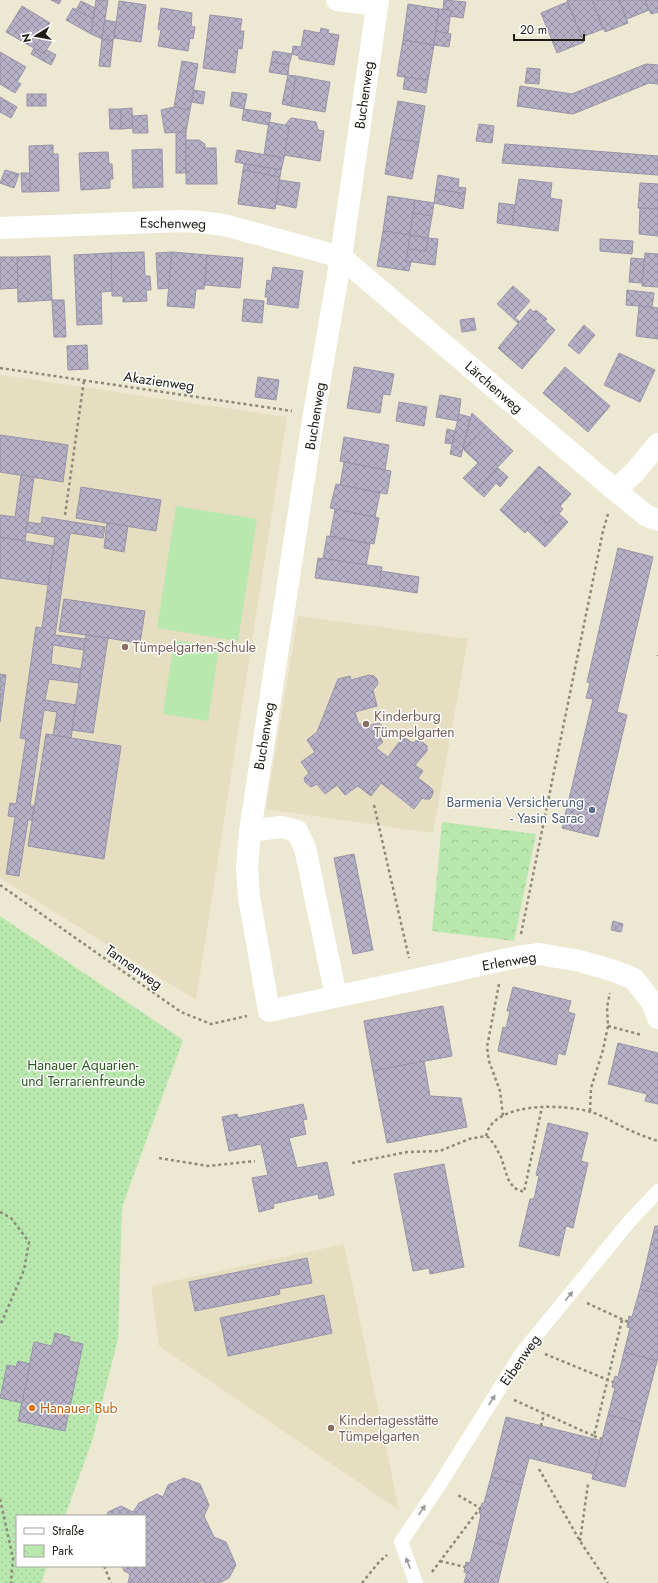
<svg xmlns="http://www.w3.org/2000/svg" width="658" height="1583" font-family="Jost,sans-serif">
<defs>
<pattern id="park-crowns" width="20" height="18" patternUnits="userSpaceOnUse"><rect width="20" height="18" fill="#b8e8ae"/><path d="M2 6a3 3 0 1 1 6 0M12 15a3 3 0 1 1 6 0" fill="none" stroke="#9ec695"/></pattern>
<pattern id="garden-dots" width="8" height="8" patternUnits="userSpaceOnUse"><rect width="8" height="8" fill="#b8e8ae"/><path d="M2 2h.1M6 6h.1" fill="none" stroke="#9ec695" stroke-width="1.8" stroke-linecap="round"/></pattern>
<pattern id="building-cross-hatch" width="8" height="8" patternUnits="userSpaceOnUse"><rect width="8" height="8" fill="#b7b1c7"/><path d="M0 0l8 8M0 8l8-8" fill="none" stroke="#948fa0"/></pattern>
</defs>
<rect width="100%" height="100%" fill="#ede8d1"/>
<g fill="#e5dec0">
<path d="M0 375 287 417 196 1000 0 878Z"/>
<path d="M298 616 468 639 433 833 266 809Z"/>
<path d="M344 1244 399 1510 159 1346 151 1286Z"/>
</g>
<g fill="#b8e8ae">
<path d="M176 506 257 519 238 641 157 628Z"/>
<path d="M174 640 219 647 208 721 163 714Z"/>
</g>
<path fill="url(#park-crowns)" d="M442 822 536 834 514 941 432 931Z"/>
<path fill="url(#garden-dots)" d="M0 916 183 1040 122 1207 118 1339 93 1438 65 1516H17V1566H47L41 1583H0Z"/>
<g fill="url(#building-cross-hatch)" stroke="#9993a8">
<path d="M51 0H61L59 4Z"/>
<path d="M96 0H108L102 39 91 34Z"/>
<path d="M444 0 466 2 463 18 450 16 451 10 443 9Z"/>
<path d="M567 0H592L603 29 582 37Z"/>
<path d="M592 0H619L628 23 605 32Z"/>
<path d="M619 0H645L649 10 627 19Z"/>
<path d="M645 0H658V12L651 14Z"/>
<path d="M81 1 95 8 93 19 76 10Z"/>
<path d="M119 1 146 5 141 42 114 38Z"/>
<path d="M567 2 584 42 557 53 541 13Z"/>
<path d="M408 4 439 9 434 45 403 40Z"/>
<path d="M22 6 50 23 44 33 53 39 44 54 6 32Z"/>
<path d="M73 8 93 19 91 34 66 20Z"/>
<path d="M161 8 192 13 191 26 195 27 193 39 190 38 188 51 158 46 161 30 158 29Z"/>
<path d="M439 9 451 10 448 33 436 31Z"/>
<path d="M210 15 242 19 240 31H244L242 49 238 48 235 73 203 68Z"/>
<path d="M105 20 116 22 113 41 102 39Z"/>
<path d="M321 28 329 30 328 33 339 35 334 65 299 59V56L292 54 293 46 301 47 304 30 320 33Z"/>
<path d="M436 31 451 34 449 47 434 45Z"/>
<path d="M102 39 113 41 110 67 99 66Z"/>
<path d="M403 40 434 45 428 80 397 76Z"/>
<path d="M34 48 44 54 47 50 56 55 51 65 31 54Z"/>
<path d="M273 51 292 54 289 65 271 62Z"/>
<path d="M0 52 26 67 17 82 21 84 15 93 0 84Z"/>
<path d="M182 61 198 64 190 110 174 107Z"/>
<path d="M271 62 289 65 288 75 269 72Z"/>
<path d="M646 64 658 65V84L649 83 573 114 517 106 520 86 572 94Z"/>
<path d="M527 68 540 69 539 84 525 83Z"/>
<path d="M288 75 296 76 291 106 282 104Z"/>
<path d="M296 76 330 82 325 112 291 106Z"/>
<path d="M405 77 428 80 426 93 403 89Z"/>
<path d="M194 90 205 92 203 104 192 102Z"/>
<path d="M232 92 247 94 244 109 230 106Z"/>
<rect x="27" y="94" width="19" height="12"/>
<path d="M0 97 17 107 11 118 0 112Z"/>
<path d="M398 101 425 106 419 142 391 138Z"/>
<path d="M174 107 190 110 186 132 165 133 161 110Z"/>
<path d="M132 108 133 128 121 129V109Z"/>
<path d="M109 109H121V129H110Z"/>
<path d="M244 109 271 113 269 125 242 120Z"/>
<path d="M147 115 148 133H133L132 116Z"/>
<path d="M291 118 316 122 318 130 324 131 320 161 284 155 289 126 285 125Z"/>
<path d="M269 122 289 126 284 158 264 154Z"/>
<path d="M479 124 494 126 492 143 476 141Z"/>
<rect x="176" y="132" width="10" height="41"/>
<path d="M391 138 419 142 412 179 385 174Z"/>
<path d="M186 140H199L205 144V148H216L217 184H186Z"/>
<path d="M505 144 658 156V175L502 163Z"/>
<path d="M53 145V154H58L59 191 30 192 29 146Z"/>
<path d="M162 149 163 187 133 188 132 150Z"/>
<path d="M237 150 284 158 281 170 235 162Z"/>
<path d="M108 152 109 164H112L113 179H110V188L81 190 79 153Z"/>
<path d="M244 164 281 170 280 177 243 170Z"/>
<path d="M5 170 19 174 14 188 0 183Z"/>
<path d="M243 170 280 177 275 209 238 204Z"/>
<path d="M21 173H30V192H22Z"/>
<path d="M438 175 459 179 458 187 466 188 465 194 436 189Z"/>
<path d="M519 179 552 183 550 198 562 200 558 231 512 225Z"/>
<path d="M280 180 300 183 296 208 276 204Z"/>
<path d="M640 183 658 184V209L638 208Z"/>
<path d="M436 189 465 194 463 209 434 203Z"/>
<path d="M388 196 415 200 410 235 383 231Z"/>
<path d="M415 200 434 203 432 216 413 213Z"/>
<path d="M499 203 515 205 512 225 497 223Z"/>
<path d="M640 208 658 209V236L639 234Z"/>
<path d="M413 213 432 216 428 238 410 235Z"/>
<path d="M383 231 410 235 406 261 411 262 409 271 377 266Z"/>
<path d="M410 235 428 238 426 251 408 249Z"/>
<path d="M428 238 438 239 435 265 406 261 408 249 426 251Z"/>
<path d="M600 239 633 241 632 254 600 251Z"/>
<path d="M144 252 145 276H150L151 290H146L147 301 123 302V296H112L111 253Z"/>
<path d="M172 252 169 288 158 289 156 253Z"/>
<path d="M172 252 207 255 204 289H196L194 308 167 306Z"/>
<path d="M111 253 112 291 101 292 102 324 77 325 74 255Z"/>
<path d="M645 253 658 254V287L642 286Z"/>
<path d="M207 255 243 258 240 288 205 285Z"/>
<path d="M50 256 52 300 18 302 17 257Z"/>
<path d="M0 257H17L18 288 0 289Z"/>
<path d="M631 258 644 259 642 283 629 282Z"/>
<path d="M273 267 303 271 298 308 267 304 268 297H265L267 280 271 281Z"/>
<path d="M513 286 530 301 515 318 520 322 518 323 497 304Z"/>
<path d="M627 290 654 293 652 307 626 305Z"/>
<path d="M244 299 264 301 262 323 242 321Z"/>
<path d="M52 300H64L66 337H54Z"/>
<path d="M639 306 658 308V339L636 336Z"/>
<path d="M530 309 534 312 536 310 547 319 545 321 555 330 522 369 498 348Z"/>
<path d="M474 318 476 330 462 332 460 320Z"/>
<path d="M584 325 595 335 579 354 568 345Z"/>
<path d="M87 345 88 369 68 370 67 346Z"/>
<path d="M619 353 655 370 640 402 604 385Z"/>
<path d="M354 367 394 374 390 395 383 394 380 413 347 408Z"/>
<path d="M565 367 588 387 565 412 543 393Z"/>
<path d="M258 377 279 380 276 400 255 397Z"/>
<path d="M588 387 610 406 588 432 565 412Z"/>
<path d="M440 395 461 399 458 421 436 417Z"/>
<path d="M399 402 427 407 424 426 396 421Z"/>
<path d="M472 413 486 426 464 450 463 448Z"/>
<path d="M459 414 470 417 461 457 450 454Z"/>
<path d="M486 426 513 451 476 490 463 478 478 463 464 450Z"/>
<path d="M447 429 455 431 452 444 445 443Z"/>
<path d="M0 435 68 445 63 482 0 472Z"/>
<path d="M344 437 389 445 385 470 340 461Z"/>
<path d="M344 462 391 471 387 494 340 485Z"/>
<path d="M539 466 571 494 560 506 563 509 556 517 555 515 547 524 539 517 525 533 500 510Z"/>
<path d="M498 468 508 477 500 487 496 483 484 497 476 490Z"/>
<path d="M21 475 34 477 25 541 0 537V515L15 517Z"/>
<path d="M336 484 380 493 375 517 330 508Z"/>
<path d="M81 487 161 500 156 531 76 518Z"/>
<path d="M335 509 379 518 374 544 330 536Z"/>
<path d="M559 514 568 522 545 547 527 530 539 517 547 524 555 515 556 517Z"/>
<path d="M42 517 105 527 103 538 70 533 55 635 86 639 84 650 53 645 51 664 81 669 79 683 49 679 45 700 76 705 71 738 53 735 57 712 44 710 30 806H34L32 820H28L19 876 6 874 15 817 8 816 10 803 16 804 26 739 20 738 36 627 42 628 55 537 26 532 27 522 41 524Z"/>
<path d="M107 523 128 526 124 552 104 548Z"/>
<path d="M327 536 370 544 366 566 323 558Z"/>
<path d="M0 537 54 546 48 585 0 578Z"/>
<path d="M618 548 653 557 617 712 627 715 598 837 562 828 593 699 586 698 590 683 587 682Z"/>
<path d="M318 558 382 567 379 587 315 578Z"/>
<path d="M381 571 419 577 417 593 379 587Z"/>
<path d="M64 599 145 611 140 643 59 631Z"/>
<path d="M86 635 108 638 93 733 72 730Z"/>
<path d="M0 674 6 675 0 722Z"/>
<path d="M369 675 374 676 377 679 378 684 373 690 377 706 355 712 359 725 367 720 371 725 378 723 381 725 383 729 382 734 379 736 383 742 376 748 388 757 403 737 413 743 416 741 420 740 427 746V751L415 765 423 771 418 778 430 787 433 790V794L430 799H425L422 798 414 809 381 783 371 796 358 786 345 795 337 785 325 794 317 784 311 787 305 782 304 778 309 773 301 762 315 752 307 740 317 732 338 679 350 676 351 680Z"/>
<path d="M46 734 121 746 104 859 28 846Z"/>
<path d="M354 854 373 950 353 954 334 858Z"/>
<path d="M613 921 623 924 621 932 611 930Z"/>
<path d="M513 987 571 1001 568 1012 575 1014 565 1055 558 1053 556 1065 498 1051 503 1027 506 1028 510 1011H507Z"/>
<path d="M443 1006 452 1056 373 1071 364 1021Z"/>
<path d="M618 1043 658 1053V1104L645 1101 647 1094 608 1084Z"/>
<path d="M424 1061 430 1096 461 1098 467 1127 387 1143 373 1071Z"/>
<path d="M303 1104 307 1119 303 1120 306 1134 289 1138 297 1168 327 1162 334 1195 319 1199 318 1194 273 1204 274 1208 259 1212 252 1178 268 1175 261 1144 229 1151 222 1117 237 1114 238 1118Z"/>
<path d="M548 1123 588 1133 581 1161 588 1163 573 1228 566 1226 559 1256 519 1246 530 1199H534L539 1176 536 1175Z"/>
<path d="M444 1164 464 1267 430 1274 429 1268 413 1271 394 1174Z"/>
<path d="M655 1226H658V1294L640 1289Z"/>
<path d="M307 1258 312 1283 279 1289 280 1294 195 1311 189 1282Z"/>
<path d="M640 1289 658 1294V1355L657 1361 624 1352 630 1328 627 1327 629 1316 632 1317Z"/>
<path d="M324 1295 332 1333 228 1356 220 1318Z"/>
<path d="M55 1333 70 1337 69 1341 83 1344 65 1431 18 1421 34 1342 52 1346Z"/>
<path d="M624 1352 657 1361 641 1423 608 1415 615 1388 612 1387 615 1376 618 1377Z"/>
<path d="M18 1361 30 1364 22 1403 0 1398 7 1365 16 1367Z"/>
<path d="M608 1415 641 1423 625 1487 592 1479Z"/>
<path d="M506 1417 602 1441 594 1474 529 1458 522 1485 491 1477Z"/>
<path d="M491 1477 522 1485 507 1546 476 1538 481 1514 479 1513 482 1503H484Z"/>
<path d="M184 1478 200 1484 209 1505 204 1516 214 1537 226 1542 236 1565 229 1578 219 1583H206L201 1581 200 1583H128L130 1574 124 1571 122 1566H145V1516H106L108 1512 121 1506 133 1512 139 1503 157 1494 163 1497 168 1485Z"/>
<path d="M476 1538 507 1546 498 1583H464L467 1573 464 1572 466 1562 470 1563Z"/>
</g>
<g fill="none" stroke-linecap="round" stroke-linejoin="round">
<g stroke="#8e8a7a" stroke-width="2.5" stroke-dasharray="3 3" stroke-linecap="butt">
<path d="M0 368 292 411"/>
<path d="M65 515 84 380"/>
<path d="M658 656V655"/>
<path d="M374 805 409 958"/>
<path d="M0 885 181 1012 211 1024 247 1016"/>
<path d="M521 934 603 531 608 514"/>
<path d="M499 984 487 1047 489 1061 500 1091 503 1116"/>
<path d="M608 1026 642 1035"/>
<path d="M590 1111 591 1088 603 1050 608 1026 607 1007 610 993"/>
<path d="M486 1136C493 1101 564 1104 591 1112 601 1115 611 1121 621 1126 633 1132 645 1137 658 1141"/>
<path d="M487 1136 494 1144 501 1157 508 1179 514 1188 524 1192 542 1107"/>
<path d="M159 1158 208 1166 255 1161"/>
<path d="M352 1163 407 1152 440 1151 469 1139 486 1136"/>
<path d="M0 1212 11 1218 29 1242 24 1270 0 1326"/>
<path d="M587 1303 628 1322"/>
<path d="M545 1354 613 1382"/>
<path d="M514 1400 594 1436 622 1320"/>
<path d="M541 1426 544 1414"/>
<path d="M594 1436 602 1439"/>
<path d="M539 1469 580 1541 608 1583"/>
<path d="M0 1499 13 1558 11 1583"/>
<path d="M580 1541 588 1484"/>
<path d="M440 1561 465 1567"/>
<path d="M104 1566 111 1583"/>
<path d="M432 1572 480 1508 456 1494"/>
<path d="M362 1583 379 1562 387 1555"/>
</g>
<path stroke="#fff" stroke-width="14" d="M416 1583 401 1542 440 1484 521 1354 628 1223 658 1191"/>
<g stroke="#fff" stroke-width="22">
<path d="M337 0 377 5"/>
<path d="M378 0 341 257 314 414 250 831 247 868 249 897 269 1011 414 980 517 957 539 954 580 961 614 971 634 979 652 1002 658 1018"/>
<path d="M0 228 181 221 200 222 224 225 341 257 615 490 647 516 658 520"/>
<path d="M615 490 634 473 658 444"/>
<path d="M250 831 281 827 297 831 305 848 336 996"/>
</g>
</g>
<defs><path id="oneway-solid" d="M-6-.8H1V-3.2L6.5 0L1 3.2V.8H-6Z"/></defs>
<g fill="#9a9995">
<use href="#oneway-solid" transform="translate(569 1296) rotate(-50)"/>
<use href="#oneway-solid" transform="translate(492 1400) rotate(-58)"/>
<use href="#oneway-solid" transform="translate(422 1510) rotate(-56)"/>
<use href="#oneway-solid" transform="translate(408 1563) rotate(-111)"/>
</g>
<g fill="#8d6e63" stroke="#fff" stroke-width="1.5">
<circle cx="125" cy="647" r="4"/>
<circle cx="366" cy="724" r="4"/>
<circle cx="331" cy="1428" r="4"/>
</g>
<circle fill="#5c6f8a" stroke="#fff" stroke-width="1.5" cx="592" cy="810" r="4"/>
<circle fill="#e8710a" stroke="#fff" stroke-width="1.5" cx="32" cy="1408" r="4"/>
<g text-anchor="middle" stroke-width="3" stroke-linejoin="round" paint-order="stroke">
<g font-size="14" fill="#1e1c14" stroke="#fff">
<text transform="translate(364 95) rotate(-82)" y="5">Buchenweg</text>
<text transform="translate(173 223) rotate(1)" y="5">Eschenweg</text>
<text transform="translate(159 381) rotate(8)" y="5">Akazienweg</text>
<text transform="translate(494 387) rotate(41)" y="5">Lärchenweg</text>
<text transform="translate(315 416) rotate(-81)" y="5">Buchenweg</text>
<text transform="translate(264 736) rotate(-81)" y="5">Buchenweg</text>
<text transform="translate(509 961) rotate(-10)" y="5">Erlenweg</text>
<text transform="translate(134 967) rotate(35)" y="5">Tannenweg</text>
<text transform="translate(520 1360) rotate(-55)" y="5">Eibenweg</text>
</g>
<g font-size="14" fill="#785e54" stroke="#fff" text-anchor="start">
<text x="133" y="652">Tümpelgarten-Schule</text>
<text x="374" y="721">Kinderburg<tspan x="374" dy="16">Tümpelgarten</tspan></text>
<text x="339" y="1425">Kindertagesstätte<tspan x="339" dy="16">Tümpelgarten</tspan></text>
</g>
<g font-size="14" fill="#4e5e75" stroke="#fff" text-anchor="end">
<text x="584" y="807">Barmenia Versicherung<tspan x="584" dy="16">- Yasin Sarac</tspan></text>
</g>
<g font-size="14" fill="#265b1a" stroke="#fff">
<text x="83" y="1070">Hanauer Aquarien-<tspan x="83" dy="16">und Terrarienfreunde</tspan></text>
</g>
<g font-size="14" fill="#c56008" stroke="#fff" text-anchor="start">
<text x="40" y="1413">Hanauer Bub</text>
</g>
</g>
<rect x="16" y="1515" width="130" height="52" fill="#ffffff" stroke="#a5a4a1"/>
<rect x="24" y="1528" width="20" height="6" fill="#ffffff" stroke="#a5a4a1"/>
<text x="52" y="1535" font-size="12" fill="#1e1c14">Straße</text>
<rect x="24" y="1545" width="20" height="12" fill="url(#park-crowns)" stroke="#a5a4a1"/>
<text x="52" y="1555" font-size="12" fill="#1e1c14">Park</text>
<g transform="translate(36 36) rotate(259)" stroke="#ffffff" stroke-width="3" paint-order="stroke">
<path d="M0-3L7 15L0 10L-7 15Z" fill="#1e1c14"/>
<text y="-6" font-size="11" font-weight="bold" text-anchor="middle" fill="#1e1c14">N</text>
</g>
<path d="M514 34v6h70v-6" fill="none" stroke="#1e1c14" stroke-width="2"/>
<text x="520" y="34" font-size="12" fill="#1e1c14" stroke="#ffffff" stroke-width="3" paint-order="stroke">20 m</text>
</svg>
